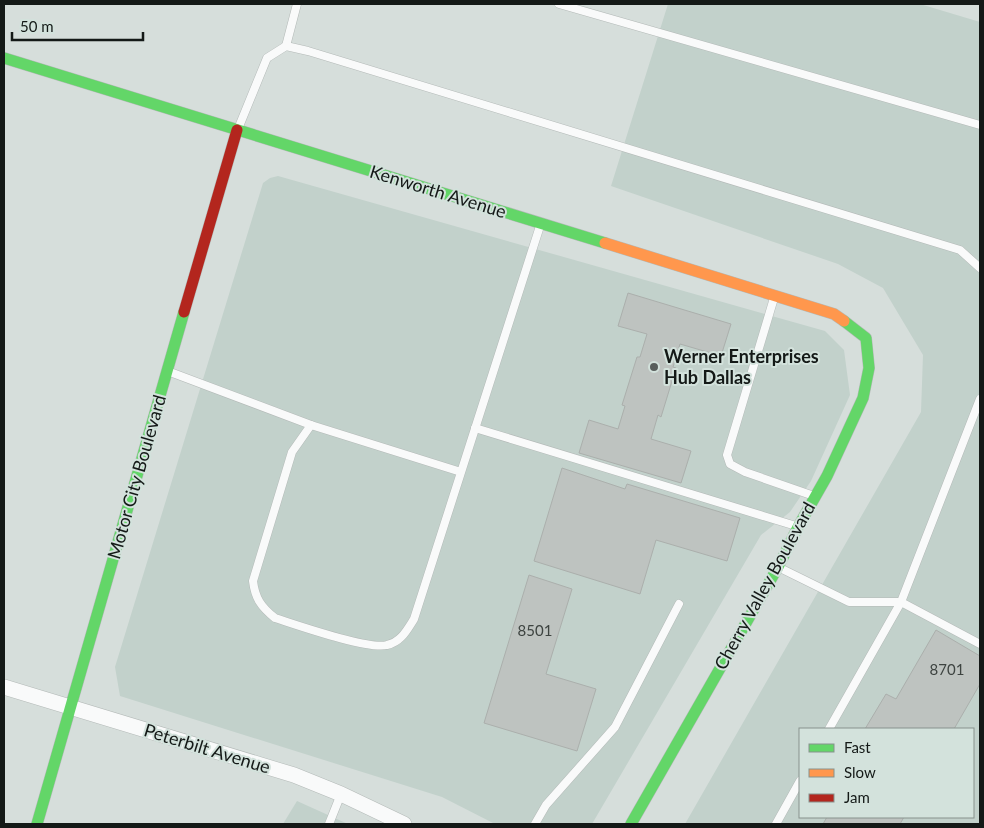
<svg xmlns="http://www.w3.org/2000/svg" width="984" height="828" font-family="Lato,sans-serif">
<rect width="100%" height="100%" fill="#d6dedb"/>
<g fill="#c2d1cb" fill-rule="evenodd">
<path d="M668 4H920L980 22V824H685L921 412 923 355 883 288 838 264 611 186ZM800 729H973V817H800Z"/>
<path d="M278 176 825 331 844 350 850 395 811 481 790 512 761 535 592 824H495L442 797 120 696 115 667 263 183 270 178Z"/>
<path d="M297 801 348 824H283Z"/>
</g>
<g fill="#bec3c0" stroke="#abafac">
<path d="M628 293 731 324 721 356 680 344 673 367 676 368 661 417 658 415 651 439 691 451 681 483 579 453 589 420 618 429 625 406 622 405 637 357H640L647 334 618 326Z"/>
<path d="M562 468 625 489 627 484 740 518 727 561 656 540 640 594 534 561Z"/>
<path d="M529 575 572 589 546 674 596 689 577 751 484 723Z"/>
<path d="M936 630 980 656V684L954 729H865L886 694 896 699Z"/>
<path d="M827 817H904L900 824H823Z"/>
</g>
<g fill="none" stroke-linecap="round" stroke-linejoin="round">
<g stroke="#b4bab8" stroke-width="9">
<g id="lane">
<path d="M559 4 980 125"/>
<path d="M286 46 297 4"/>
<path d="M238 129 267 58 286 46 308 51 960 250 980 268"/>
<path d="M774 298 727 455 730 464 745 472 814 496"/>
<path d="M170 372 311 425"/>
<path d="M475 428 796 526"/>
<path d="M461 472 311 425 292 452 253 581C255 598 261 607 275 618 297 625 368 650 387 645 401 642 407 630 414 619L540 226"/>
<path d="M780 568 849 602H901L980 644"/>
<path d="M829 729 901 602 980 399"/>
<path d="M329 824 341 794"/>
<path d="M535 824 546 805 615 727 679 604"/>
<path d="M776 824 800 781"/>
</g>
</g>
<g stroke="#b4bab8" stroke-width="16">
<path id="street" d="M4 687 294 775 341 794 404 824"/>
</g>
<g stroke="#b4bab8" stroke-width="12">
<g id="fast">
<path d="M4 58 605 243"/>
<path d="M37 824 184 312"/>
<path d="M631 824 778 567 798 527 827 476 863 398 869 368 866 338 844 321"/>
</g>
</g>
<g stroke="#b4bab8" stroke-width="12">
<path id="slow" d="M605 243 834 314 844 321"/>
</g>
<g stroke="#b4bab8" stroke-width="12">
<path id="jam" d="M184 312 237 130"/>
</g>
<use href="#lane" stroke="#f9fafa" stroke-width="8"/>
<use href="#street" stroke="#f9fafa" stroke-width="15"/>
<use href="#fast" stroke="#63d668" stroke-width="11"/>
<use href="#slow" stroke="#ff974d" stroke-width="11"/>
<use href="#jam" stroke="#b3261e" stroke-width="11"/>
</g>
<circle fill="#585e5c" stroke="#d3e2dc" stroke-width="2" cx="654" cy="367" r="5"/>
<g text-anchor="middle" stroke-width="4" stroke-linejoin="round" paint-order="stroke">
<g font-size="15" fill="#3e4441">
<text x="535" y="636">8501</text>
<text x="947" y="675">8701</text>
</g>
<g font-size="18" fill="#141917" stroke="#d3e2dc">
<text transform="translate(438 192) rotate(17)" y="6">Kenworth Avenue</text>
<text transform="translate(137 477) rotate(-74)" y="6">Motor City Boulevard</text>
<text transform="translate(765 586) rotate(-61)" y="6">Cherry Valley Boulevard</text>
<text transform="translate(207 749) rotate(17)" y="6">Peterbilt Avenue</text>
</g>
<g font-size="18" font-weight="bold" fill="#141917" stroke="#d3e2dc" text-anchor="start">
<text x="664" y="363">Werner Enterprises<tspan x="664" dy="21">Hub Dallas</tspan></text>
</g>
</g>
<rect width="984" height="828" fill="none" stroke="#141917" stroke-width="10"/>
<rect x="799" y="728" width="175" height="90" fill="#d3e2dc" stroke="#87928d"/>
<rect x="809" y="744" width="25" height="8" fill="#63d668" stroke="#87928d"/>
<text x="844" y="753" font-size="15" fill="#141917">Fast</text>
<rect x="809" y="769" width="25" height="8" fill="#ff974d" stroke="#87928d"/>
<text x="844" y="778" font-size="15" fill="#141917">Slow</text>
<rect x="809" y="794" width="25" height="8" fill="#b3261e" stroke="#87928d"/>
<text x="844" y="803" font-size="15" fill="#141917">Jam</text>
<path d="M12 32v8h131v-8" fill="none" stroke="#141917" stroke-width="2.5"/>
<text x="20" y="32" font-size="15" fill="#141917" stroke="#d3e2dc" stroke-width="4" paint-order="stroke">50 m</text>
</svg>
